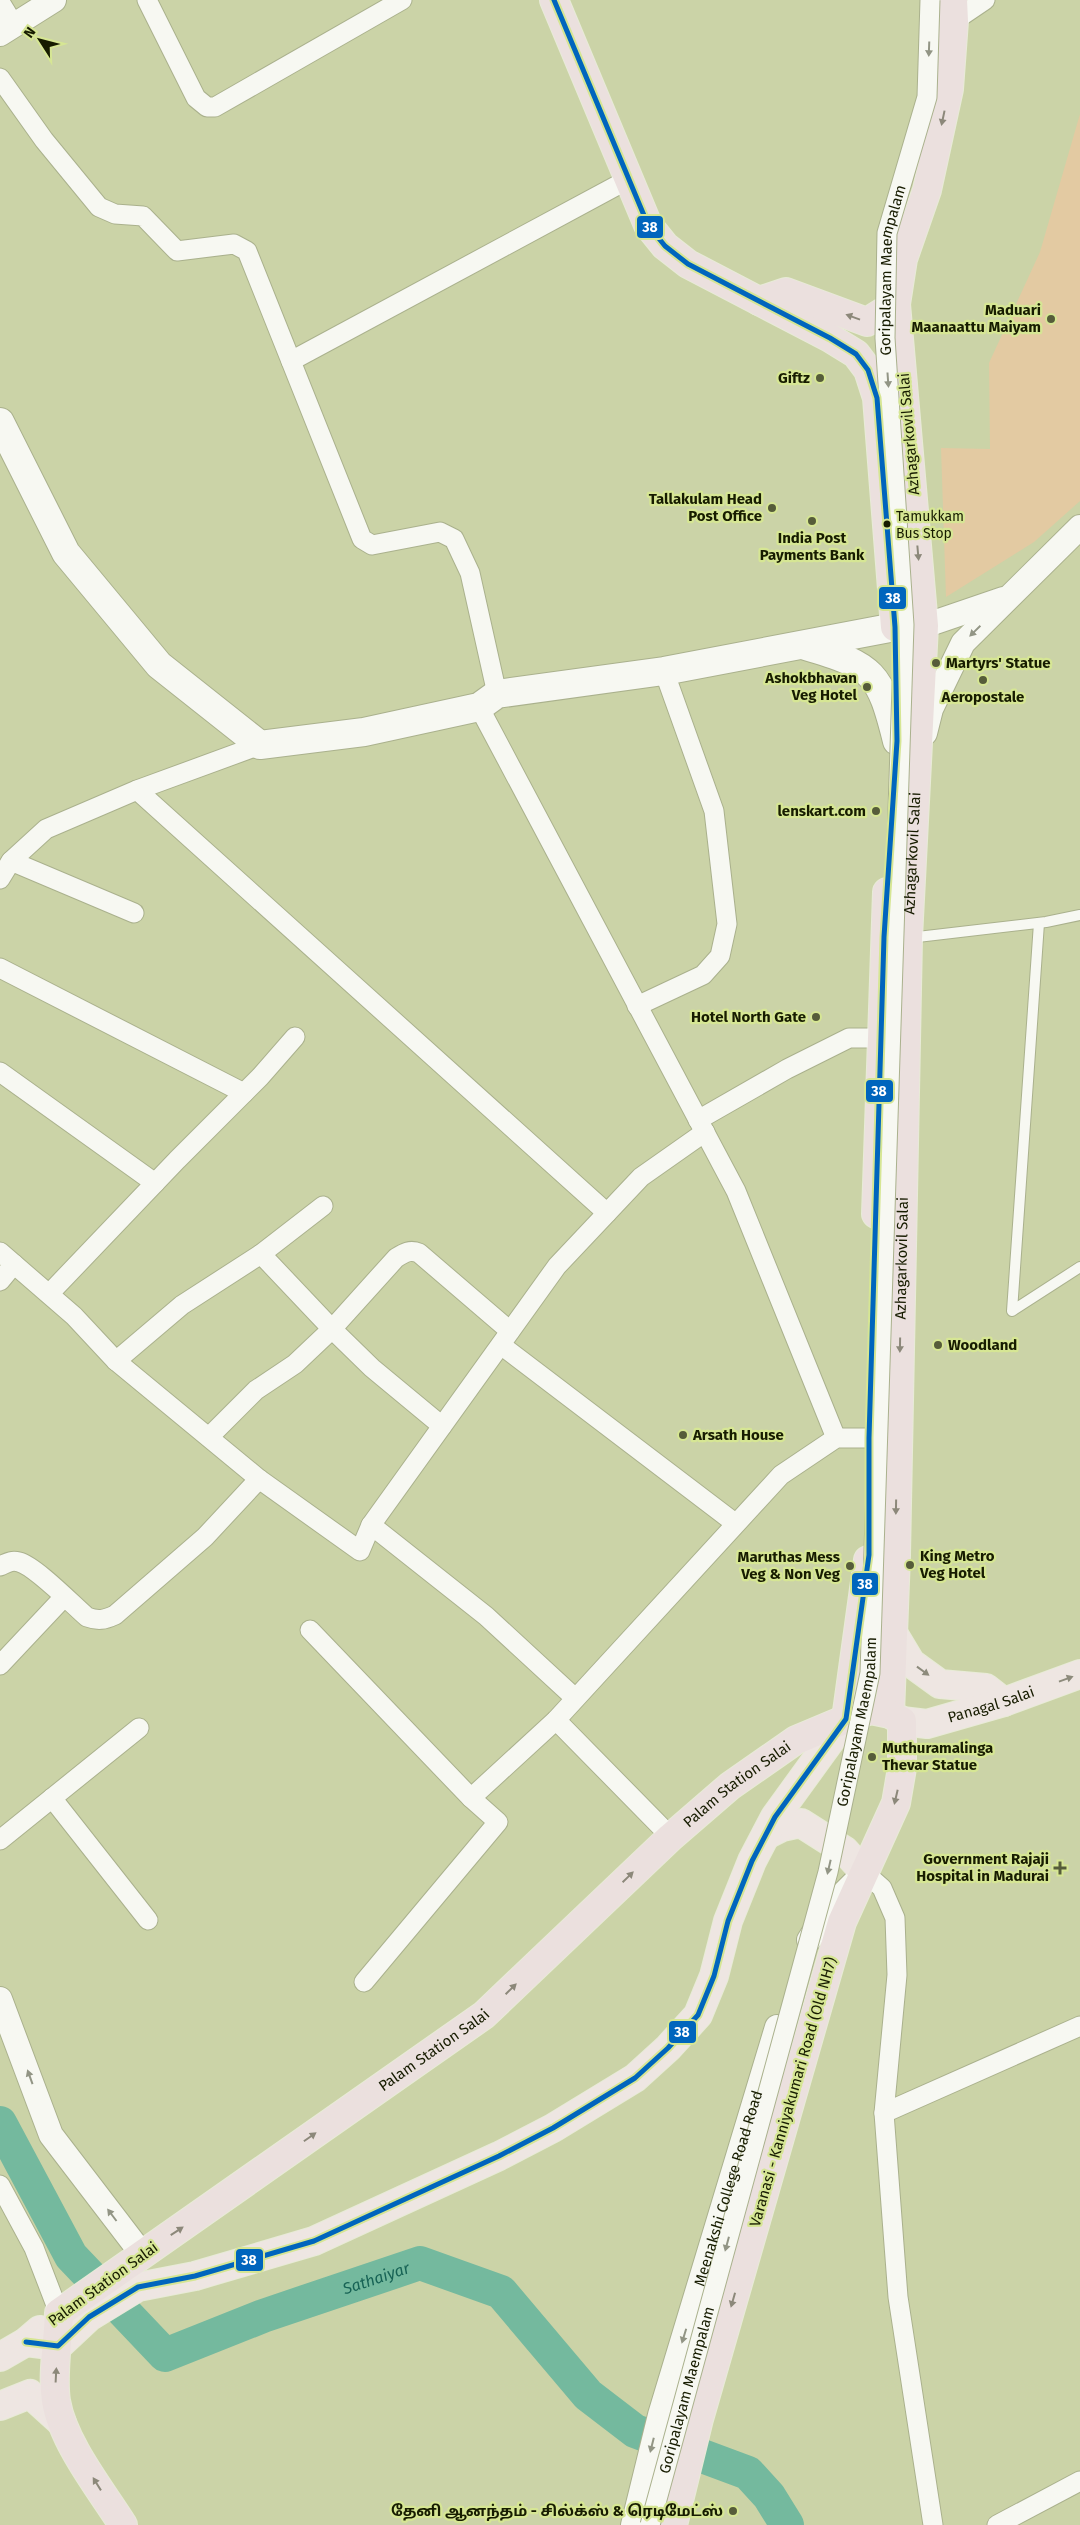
<svg xmlns="http://www.w3.org/2000/svg" width="1080" height="2525" font-family="'Fira Sans','Noto Sans Tamil',sans-serif">
<rect width="100%" height="100%" fill="#cbd3a7"/>
<path fill="#e3caa2" d="M1080 114V501L1034 542 946 597 941 448 990 449 989 363 1040 252Z"/>
<g fill="none" stroke-linecap="round" stroke-linejoin="round">
<path stroke="#74b99e" stroke-width="34" id="s1" d="M0 2123 71 2256 165 2355 263 2316 420 2263 501 2292 588 2395 635 2431 748 2473 769 2496 787 2525"/>
<g stroke="#aab18d" stroke-width="12">
<g id="service">
<path d="M1039 923 1012 1311 1080 1267"/>
<path d="M909 938 1046 922 1080 915"/>
</g>
</g>
<g stroke="#aab18d" stroke-width="21">
<g id="minor">
<path d="M147 0 196 98 207 107H215L402 0"/>
<path d="M0 2 14 25"/>
<path d="M954 21 985 0"/>
<path d="M0 78 44 140 99 207 115 214 143 216 177 251 234 244 247 251 362 539 372 545 440 532 454 539 470 573 497 694"/>
<path d="M291 361 629 179"/>
<path d="M479 707 736 1191 836 1438"/>
<path d="M137 790 607 1213"/>
<path d="M11 861 134 913"/>
<path d="M0 879 11 861 46 829 137 790 260 745"/>
<path d="M0 968 244 1093"/>
<path d="M637 1006 703 975 720 956 727 924 714 811 664 671"/>
<path d="M0 1072 155 1183"/>
<path d="M698 1120 787 1069 849 1038H881"/>
<path d="M0 1252 74 1316 116 1361 259 1479 360 1551 371 1525 557 1266 641 1177 705 1132"/>
<path d="M261 1254 332 1329 372 1368 442 1426"/>
<path d="M0 1281 14 1264"/>
<path d="M49 1294 177 1160 260 1077 295 1037"/>
<path d="M501 1345 735 1523"/>
<path d="M116 1361 182 1305 261 1254 323 1206"/>
<path d="M209 1437 256 1390 295 1364 332 1329 396 1258C404 1253 410 1249 419 1253L510 1331"/>
<path d="M371 1525 486 1616 575 1698"/>
<path d="M0 1566C7 1563 11 1560 19 1562 35 1566 72 1604 87 1617 98 1621 104 1620 115 1615L205 1537 259 1479"/>
<path d="M310 1630 471 1798"/>
<path d="M0 1665 64 1597"/>
<path d="M556 1720 671 1837"/>
<path d="M52 1798 148 1920"/>
<path d="M0 1840 139 1728"/>
<path d="M864 1872 882 1888 895 1918 897 1975 884 2113 898 2297 933 2525"/>
<path d="M364 1982 498 1822 471 1798 556 1720 781 1475 836 1438H869"/>
<path d="M884 2113 1080 2026"/>
<path d="M0 2185 34 2248 59 2313"/>
<path d="M997 2525 1080 2481"/>
</g>
</g>
<g stroke="#aab18d" stroke-width="26">
<g id="tertiary">
<path d="M0 34 54 0"/>
<path d="M924 626 1003 599"/>
<path d="M925 733 931 709 963 643 1080 527"/>
<path d="M809 1940 831 1906 860 1877"/>
<path d="M0 1999 51 2135 142 2254"/>
<path id="s2" d="M633 2525 660 2415 777 2027"/>
</g>
</g>
<g stroke="#aab18d" stroke-width="30">
<g id="secondary">
<path d="M0 422 66 553 159 665 260 745 364 732 479 707 497 694 664 671 895 627"/>
<path d="M806 646C874 666 880 673 897 741"/>
</g>
</g>
<g stroke="#e8ebd7" stroke-width="30">
<g id="primary">
<path d="M893 1633 911 1663 940 1684 986 1688 1004 1702"/>
<path id="s3" d="M902 1721 927 1724 1004 1702 1080 1674"/>
<path d="M766 1835 782 1827 801 1823 845 1851 864 1872"/>
<path d="M26 2342 58 2346 89 2317 138 2287 195 2276 314 2241 499 2156 553 2128 635 2078 668 2048 698 2015 714 1976 728 1921 752 1861 775 1817 846 1719"/>
<path d="M0 2357 26 2342 40 2330"/>
<path d="M0 2406 30 2394 62 2423"/>
</g>
</g>
<g stroke="#e8ebd7" stroke-width="30">
<g id="trunk">
<path d="M554 0 648 225 665 246 688 264 830 338 856 354 868 370 877 398 895 627"/>
<path d="M759 301 786 292 867 322 896 304"/>
<path d="M876 1214 887 892"/>
<path id="s4" d="M890 1714 896 1555 908 938 924 626 896 304 903 259 927 190 949 89 954 21 953 0"/>
<path d="M846 1719 868 1560"/>
<path id="s5" d="M123 2525C101 2490 63 2443 56 2401 52 2374 58 2342 59 2313L484 2015 671 1837 730 1786 796 1740 846 1719 871 1710 890 1714 902 1721V1768L896 1803 842 1922 699 2419 673 2525"/>
</g>
</g>
<use href="#service" stroke="#f7f8f2" stroke-width="10"/>
<use href="#minor" stroke="#f7f8f2" stroke-width="19"/>
<use href="#tertiary" stroke="#f7f8f2" stroke-width="24"/>
<use href="#secondary" stroke="#f7f8f2" stroke-width="28"/>
<use href="#primary" stroke="#eee6e2" stroke-width="28"/>
<use href="#trunk" stroke="#ebe0de" stroke-width="28"/>
<g stroke="#aab18d" stroke-width="21" stroke-linecap="butt">
<g id="minor-bridge">
<path id="s6" d="M650 2525 828 1872 870 1673 904 625 885 338 887 233 927 97 930 0"/>
</g>
</g>
<use href="#minor-bridge" stroke="#f7f8f2" stroke-width="19"/>
<g stroke="#d6e694" stroke-width="9">
<path id="bus-1" d="M26 2342 58 2346 89 2317 138 2287 195 2276 314 2241 499 2156 553 2128 635 2078 668 2048 698 2015 714 1976 728 1921 752 1861 775 1817 846 1719 869 1555V1438L884 937 897 741 895 627 877 398 868 370 856 354 830 338 688 264 665 246 648 225 554 0"/>
</g>
<use href="#bus-1" stroke="#0065bd" stroke-width="5"/>
</g>
<defs><path id="oneway-solid" d="M-6-.8H1V-3.2L6.5 0L1 3.2V.8H-6Z" transform="scale(1.25)"/></defs>
<g fill="#929585">
<use href="#oneway-solid" transform="translate(929 49) rotate(92)"/>
<use href="#oneway-solid" transform="translate(888 380) rotate(86)"/>
<use href="#oneway-solid" transform="translate(975 631) rotate(136)"/>
<use href="#oneway-solid" transform="translate(829 1867) rotate(103)"/>
<use href="#oneway-solid" transform="translate(30 2077) rotate(-110)"/>
<use href="#oneway-solid" transform="translate(112 2215) rotate(-127)"/>
<use href="#oneway-solid" transform="translate(727 2244) rotate(105)"/>
<use href="#oneway-solid" transform="translate(684 2336) rotate(107)"/>
<use href="#oneway-solid" transform="translate(652 2445) rotate(104)"/>
</g>
<g fill="#8c887a">
<use href="#oneway-solid" transform="translate(943 118) rotate(102)"/>
<use href="#oneway-solid" transform="translate(853 317) rotate(-160)"/>
<use href="#oneway-solid" transform="translate(918 553) rotate(85)"/>
<use href="#oneway-solid" transform="translate(900 1345) rotate(91)"/>
<use href="#oneway-solid" transform="translate(896 1507) rotate(91)"/>
<use href="#oneway-solid" transform="translate(896 1797) rotate(103)"/>
<use href="#oneway-solid" transform="translate(628 1877) rotate(-44)"/>
<use href="#oneway-solid" transform="translate(511 1989) rotate(-44)"/>
<use href="#oneway-solid" transform="translate(310 2137) rotate(-35)"/>
<use href="#oneway-solid" transform="translate(177 2231) rotate(-33)"/>
<use href="#oneway-solid" transform="translate(733 2300) rotate(106)"/>
<use href="#oneway-solid" transform="translate(56 2375) rotate(-87)"/>
<use href="#oneway-solid" transform="translate(97 2484) rotate(-122)"/>
</g>
<g fill="#8d8b7c">
<use href="#oneway-solid" transform="translate(923 1671) rotate(36)"/>
<use href="#oneway-solid" transform="translate(1066 1679) rotate(-20)"/>
</g>
<g fill="#565c3a" stroke="#d6e694" stroke-width="2">
<circle cx="1051" cy="319" r="5"/>
<circle cx="820" cy="378" r="5"/>
<circle cx="772" cy="508" r="5"/>
<circle cx="812" cy="521" r="5"/>
<circle cx="936" cy="663" r="5"/>
<circle cx="983" cy="680" r="5"/>
<circle cx="867" cy="687" r="5"/>
<circle cx="876" cy="811" r="5"/>
<circle cx="816" cy="1017" r="5"/>
<circle cx="938" cy="1345" r="5"/>
<circle cx="683" cy="1435" r="5"/>
<circle cx="910" cy="1565" r="5"/>
<circle cx="850" cy="1566" r="5"/>
<circle cx="872" cy="1757" r="5"/>
<path d="M1057.5 1860.5h5v5h5v5h-5v5h-5v-5h-5v-5h5z"/>
<circle cx="733" cy="2511" r="5"/>
</g>
<circle fill="#171c00" stroke="#d6e694" stroke-width="2" cx="887" cy="524" r="4.5"/>
<g text-anchor="middle" stroke-width="4.5" stroke-linejoin="round" paint-order="stroke">
<g font-size="14" fill="#171c00" stroke="#d6e694" text-anchor="start">
<text x="896" y="521">Tamukkam<tspan x="896" dy="17">Bus Stop</tspan></text>
</g>
<g font-size="15" fill="#171c00" stroke="#d6e694">
<text dy="5" stroke="none"><textPath href="#s6" startOffset="2285">Goripalayam Maempalam</textPath></text>
<text transform="translate(909 434) rotate(-95)" y="5">Azhagarkovil Salai</text>
<text dy="5" stroke="none"><textPath href="#s4" startOffset="861">Azhagarkovil Salai</textPath></text>
<text dy="5" stroke="none"><textPath href="#s4" startOffset="456">Azhagarkovil Salai</textPath></text>
<text dy="5" stroke="none"><textPath href="#s3" startOffset="92">Panagal Salai</textPath></text>
<text dy="5" stroke="none"><textPath href="#s6" startOffset="830">Goripalayam Maempalam</textPath></text>
<text dy="5" stroke="none"><textPath href="#s5" startOffset="1092">Palam Station Salai</textPath></text>
<text dy="5" stroke="none"><textPath href="#s5" startOffset="688">Palam Station Salai</textPath></text>
<text transform="translate(793 2092) rotate(-74)" y="5">Varanasi - Kanniyakumari Road (Old NH7)</text>
<text dy="5" stroke="none"><textPath href="#s2" startOffset="350">Meenakshi College Road Road</textPath></text>
<text transform="translate(103 2284) rotate(-36)" y="5">Palam Station Salai</text>
<text dy="5" stroke="none"><textPath href="#s6" startOffset="140">Goripalayam Maempalam</textPath></text>
</g>
<g font-size="15" font-weight="bold" fill="#171c00" stroke="#d6e694" text-anchor="end">
<text x="1041" y="315">Maduari<tspan x="1041" dy="17">Maanaattu Maiyam</tspan></text>
<text x="810" y="383">Giftz</text>
<text x="762" y="504">Tallakulam Head<tspan x="762" dy="17">Post Office</tspan></text>
<text x="812" y="543" text-anchor="middle">India Post<tspan x="812" dy="17">Payments Bank</tspan></text>
<text x="946" y="668" text-anchor="start">Martyrs' Statue</text>
<text x="857" y="683">Ashokbhavan<tspan x="857" dy="17">Veg Hotel</tspan></text>
<text x="983" y="702" text-anchor="middle">Aeropostale</text>
<text x="866" y="816">lenskart.com</text>
<text x="806" y="1022">Hotel North Gate</text>
<text x="948" y="1350" text-anchor="start">Woodland</text>
<text x="693" y="1440" text-anchor="start">Arsath House</text>
<text x="920" y="1561" text-anchor="start">King Metro<tspan x="920" dy="17">Veg Hotel</tspan></text>
<text x="840" y="1562">Maruthas Mess<tspan x="840" dy="17">Veg &amp; Non Veg</tspan></text>
<text x="882" y="1753" text-anchor="start">Muthuramalinga<tspan x="882" dy="17">Thevar Statue</tspan></text>
<text x="1049" y="1864">Government Rajaji<tspan x="1049" dy="17">Hospital in Madurai</tspan></text>
<text x="723" y="2516">தேனி ஆனந்தம் - சில்க்ஸ் &amp; ரெடிமேட்ஸ்</text>
</g>
<g font-size="16" font-style="italic" fill="#176355" stroke="#d6e694">
<text dy="6" stroke="none"><textPath href="#s1" startOffset="512">Sathaiyar</textPath></text>
</g>
</g>
<g stroke="#d6e694" stroke-width="2">
<rect x="636" y="215" width="28" height="24" rx="5" fill="#0065bd"/>
<rect x="878" y="586" width="29" height="24" rx="5" fill="#0065bd"/>
<rect x="865" y="1079" width="29" height="24" rx="5" fill="#0065bd"/>
<rect x="851" y="1572" width="28" height="24" rx="5" fill="#0065bd"/>
<rect x="668" y="2020" width="29" height="24" rx="5" fill="#0065bd"/>
<rect x="235" y="2248" width="29" height="24" rx="5" fill="#0065bd"/>
</g>
<g font-size="14" text-anchor="middle" font-weight="bold" fill="#fff">
<text x="650" y="232">38</text>
<text x="893" y="603">38</text>
<text x="879" y="1096">38</text>
<text x="865" y="1589">38</text>
<text x="682" y="2037">38</text>
<text x="249" y="2265">38</text>
</g>
<g transform="translate(40 40) rotate(306)" stroke="#d6e694" stroke-width="4" paint-order="stroke">
<path d="M0-4L9 19L0 12L-9 19Z" fill="#171c00"/>
<text y="-8" font-size="14" font-weight="bold" text-anchor="middle" fill="#171c00">N</text>
</g>
</svg>
